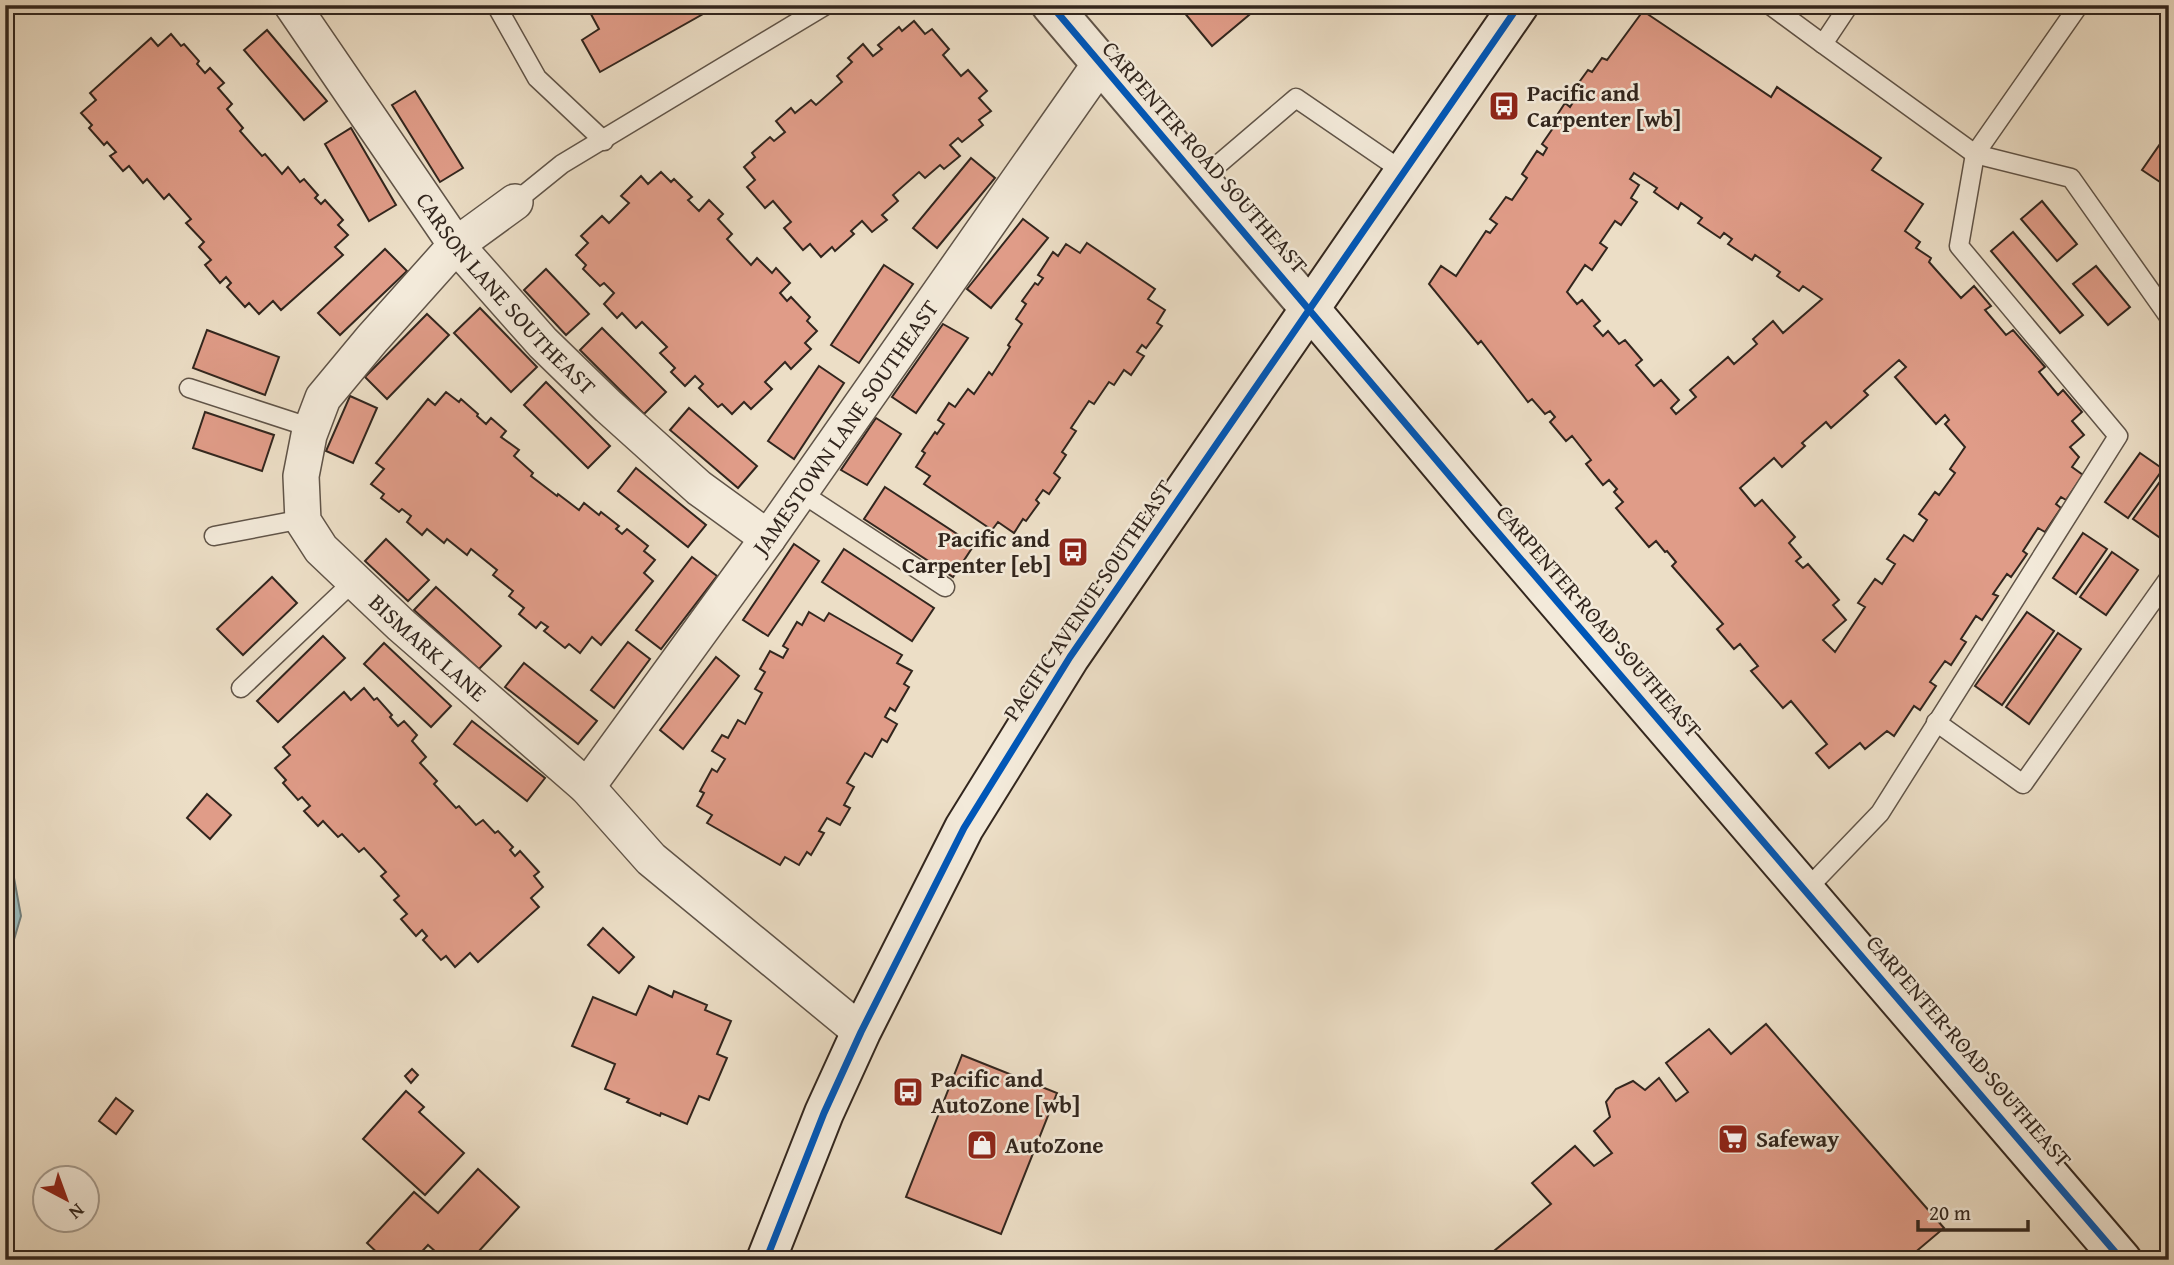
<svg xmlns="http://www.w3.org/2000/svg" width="2174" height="1265" font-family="'Gentium Book Plus',serif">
<rect width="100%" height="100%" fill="#ecdec6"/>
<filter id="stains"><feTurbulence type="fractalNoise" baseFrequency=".00286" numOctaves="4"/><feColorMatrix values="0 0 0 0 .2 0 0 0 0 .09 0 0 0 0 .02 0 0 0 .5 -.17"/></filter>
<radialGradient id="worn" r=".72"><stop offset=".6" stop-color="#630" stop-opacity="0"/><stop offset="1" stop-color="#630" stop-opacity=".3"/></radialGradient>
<path fill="#9bbbbc" stroke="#717f7d" stroke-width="2" d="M5 829 21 916 5 970Z"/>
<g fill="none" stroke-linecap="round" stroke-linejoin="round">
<path stroke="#66706d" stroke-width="2" d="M5 872 14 915 5 945"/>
</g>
<g fill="#e09c88" stroke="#32261e" stroke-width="2" fill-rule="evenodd">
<path d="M586 5H719L600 72 582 40 599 29Z"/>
<path d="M1178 5H1261L1212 46Z"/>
<path d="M1643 11 1771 97 1777 87 1881 158 1872 170 1923 204 1905 231 1920 242 1916 248 1931 258 1929 262 1961 298 1974 286 1991 306 1985 310 2006 335 2013 330 2045 367 2039 372 2058 395 2063 390 2082 412 2072 421 2084 435 2070 447 2079 457 2072 467 2083 475 2066 500 2061 497 2056 504 2061 508 2045 532 2038 528 2023 551 2027 554 2011 577 2007 574 1993 594 1998 596 1982 620 1976 616 1961 639 1966 642 1951 665 1945 661 1930 682 1936 686 1920 710 1914 706 1894 736 1887 731 1865 749 1860 743 1829 768 1816 753 1827 744 1791 701 1783 708 1751 671 1758 666 1740 644 1734 649 1717 629 1723 624 1672 566 1676 562 1667 551 1665 552 1656 541 1649 547 1616 508 1623 502 1614 492 1617 489 1609 480 1603 485 1586 464 1591 460 1572 436 1566 441 1550 422 1555 417 1550 411 1545 414 1532 399 1528 402 1481 341 1478 344 1429 284 1441 266 1456 276 1486 231 1490 233 1497 224 1490 219 1506 197 1512 200 1527 178 1522 174 1537 151 1543 155 1547 148 1542 144 1553 128 1550 126 1565 103 1570 107 1577 96 1572 92 1588 70 1592 72 1602 58 1607 60ZM1634 173 1657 188 1654 192 1678 209 1681 203 1702 218 1698 223 1720 238 1724 233 1732 239 1728 244 1752 260 1755 255 1780 272 1777 276 1799 291 1803 286 1822 299 1783 333 1773 321 1753 339 1757 344 1734 364 1728 357 1690 390 1696 397 1676 414 1671 408 1679 400 1661 380 1654 386 1636 365 1642 360 1625 340 1619 344 1608 331 1603 336 1594 326 1600 321 1582 300 1577 304 1567 292 1585 265 1592 270 1607 248 1600 243 1615 221 1621 225 1637 202 1631 198 1639 185 1630 179ZM1899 360 1906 367 1895 377 1936 424 1945 415 1949 420 1945 424 1965 447 1950 469 1955 473 1939 495 1935 492 1919 514 1927 520 1913 541 1904 535 1887 559 1895 564 1882 584 1875 579 1858 603 1865 607 1835 652 1823 640 1846 620 1833 605 1839 600 1808 564 1803 568 1796 561 1801 557 1789 543 1795 537 1762 500 1755 506 1740 488 1774 458 1782 467 1805 446 1802 443 1826 422 1831 428 1868 395 1864 391Z"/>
<path d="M914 21 925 34 932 29 949 49 943 55 961 76 968 70 987 91 979 98 991 111 979 120 983 125 962 142 958 138 950 145 960 156 944 169 940 165 925 178 919 172 893 195 898 201 882 215 887 220 872 232 862 221 851 231 854 234 835 251 832 247 821 257 810 244 803 250 784 228 791 222 773 201 765 208 747 187 755 180 744 167 755 157 752 153 770 137 774 141 785 132 776 121 791 108 795 113 811 100 816 105 842 82 837 76 852 62 848 58 863 44 873 56 882 49 878 45 899 27 902 31Z"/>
<path d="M267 30 327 101 304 120 244 50Z"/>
<path d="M171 34 181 46 184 44 199 61 197 64 205 73 210 68 224 83 218 88 232 104 227 109 243 128 240 131 262 156 265 154 282 174 288 167 300 182 304 179 318 195 315 198 321 204 325 200 343 220 338 225 348 235 335 247 343 255 281 310 273 301 259 314 249 303 245 307 227 287 231 283 226 277 220 283 205 265 211 260 199 247 204 242 186 223 191 219 169 194 164 199 147 179 143 183 129 166 123 171 110 156 116 152 107 142 104 145 89 128 92 125 81 113 96 100 90 93 151 38 158 46Z"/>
<path d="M415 91 463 168 440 182 392 105Z"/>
<path d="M351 128 396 205 369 221 325 144Z"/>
<path d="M2169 131V188L2142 170Z"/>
<path d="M971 158 995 178 937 248 913 228Z"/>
<path d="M661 172 671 182 674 179 692 197 688 200 699 211 709 200 723 214 718 219 732 234 727 239 751 265 757 258 772 273 776 268 790 283 780 293 787 301 791 297 810 317 807 321 817 331 805 343 811 349 791 369 785 362 765 382 772 389 751 409 744 402 732 414 722 404 718 407 699 388 703 384 695 376 685 386 671 372 675 368 660 353 667 347 642 322 636 328 622 313 617 318 604 304 614 293 604 283 600 286 583 269 586 265 576 255 588 243 581 236 602 216 609 223 629 203 621 196 641 176 648 184Z"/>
<path d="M2042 201 2077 244 2057 261 2021 219Z"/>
<path d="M1023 219 1048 238 991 308 967 289Z"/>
<path d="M2013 232 2083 315 2060 333 1991 251Z"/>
<path d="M1087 243 1155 289 1148 299 1165 310 1157 323 1162 326 1146 348 1142 345 1137 352 1144 356 1131 375 1124 370 1114 385 1109 382 1094 404 1089 401 1071 428 1076 431 1062 452 1066 455 1054 473 1060 478 1049 494 1043 490 1036 500 1039 503 1026 521 1023 519 1014 533 998 522 992 530 924 484 930 476 916 467 925 453 922 451 935 432 937 434 944 424 938 420 949 403 955 407 968 389 974 394 989 372 992 375 1010 347 1008 345 1022 324 1016 319 1026 304 1022 301 1035 283 1038 285 1043 278 1038 275 1053 252 1058 256 1066 244 1080 253Z"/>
<path d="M385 249 407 271 340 335 318 313Z"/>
<path d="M884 265 913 284 859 363 831 345Z"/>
<path d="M2096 266 2130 307 2108 325 2073 284Z"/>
<path d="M546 269 589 314 566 335 524 290Z"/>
<path d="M480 308 537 367 511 392 454 333Z"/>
<path d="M427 314 449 335 387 399 365 377Z"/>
<path d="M943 324 968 338 916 413 892 397Z"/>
<path d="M602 328 666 392 644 414 580 350Z"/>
<path d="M207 330 279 357 265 395 193 368Z"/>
<path d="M819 366 844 383 794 459 768 441Z"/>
<path d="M546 382 610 446 588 468 524 405Z"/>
<path d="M446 392 459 402 461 399 478 414 477 416 486 424 491 418 506 431 501 437 519 450 514 456 533 473 531 476 557 496 558 494 579 510 584 503 599 515 601 512 619 526 616 529 622 534 627 529 648 546 644 551 655 560 644 573 653 581 601 645 592 637 580 653 569 644 565 648 544 631 548 627 541 622 536 628 519 614 524 608 509 596 513 591 493 575 497 570 471 549 467 555 447 539 444 543 427 529 422 535 407 522 411 516 402 509 399 512 381 498 384 494 371 484 384 469 376 463 428 399 435 405Z"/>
<path d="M350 396 377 408 353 463 326 451Z"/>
<path d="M689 408 757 466 738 488 670 430Z"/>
<path d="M205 412 274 435 262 471 193 448Z"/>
<path d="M876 418 901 434 867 485 841 470Z"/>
<path d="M2140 453 2163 469 2128 518 2105 502Z"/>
<path d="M636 468 706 525 688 547 618 491Z"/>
<path d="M2169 469V523L2159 537 2133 519Z"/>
<path d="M885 487 974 545 953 577 864 519Z"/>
<path d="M2083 533 2107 549 2076 594 2053 578Z"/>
<path d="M386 539 429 580 408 601 365 561Z"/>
<path d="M794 544 819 561 768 636 743 620Z"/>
<path d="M844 549 934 608 912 641 822 582Z"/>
<path d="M2112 552 2138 570 2106 615 2080 597Z"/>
<path d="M692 557 717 576 661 649 636 630Z"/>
<path d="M272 577 297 603 243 655 217 629Z"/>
<path d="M436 587 501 646 479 669 414 610Z"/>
<path d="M809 612 824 621 829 613 902 655 897 663 912 671 904 684 909 687 895 711 890 708 885 717 897 724 887 742 882 739 872 757 865 753 847 783 854 787 844 805 850 808 840 825 827 818 819 831 824 833 811 855 807 852 799 865 785 857 780 865 707 823 712 815 697 806 704 793 700 791 712 769 717 772 725 759 712 751 722 735 728 738 738 720 745 724 762 693 755 689 765 672 760 669 770 651 783 658 788 649 783 646 797 622 802 625Z"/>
<path d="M2027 612 2054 631 2002 705 1975 686Z"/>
<path d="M2058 633 2081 649 2029 724 2006 707Z"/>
<path d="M323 636 345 658 278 722 257 701Z"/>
<path d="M628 642 650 659 614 708 591 690Z"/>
<path d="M384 643 451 706 431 727 364 664Z"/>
<path d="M716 657 739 676 683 749 660 730Z"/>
<path d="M524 663 597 721 578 744 505 687Z"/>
<path d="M364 688 374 700 377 698 392 715 390 717 398 726 404 721 417 735 412 741 426 757 420 763 437 781 434 784 456 808 459 806 476 825 483 820 495 833 498 831 513 847 510 850 515 856 520 851 539 872 534 876 543 887 531 898 539 907 478 962 470 953 455 967 446 956 441 960 423 940 427 936 422 930 416 936 401 919 407 914 394 900 399 896 381 876 386 872 364 848 359 852 342 834 338 837 323 821 318 826 304 811 310 806 302 797 298 800 283 783 286 780 275 768 290 755 283 747 344 692 351 700Z"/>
<path d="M472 721 545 778 527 801 454 744Z"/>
<path d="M207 794 231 815 210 839 187 818Z"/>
<path d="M603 928 634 957 619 973 588 945Z"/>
<path d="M649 986 672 997 674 991 707 1005 705 1010 731 1021 717 1054 727 1058 709 1100 699 1096 687 1124 661 1113 660 1116 627 1102 629 1099 605 1089 615 1064 572 1046 593 997 636 1015Z"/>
<path d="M1766 1024 1944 1228 1906 1260H1483L1551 1204 1532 1183 1575 1146 1594 1166 1612 1153 1594 1131 1610 1117 1606 1102 1616 1089 1633 1081 1645 1090 1659 1078 1676 1101 1688 1092 1666 1063 1709 1029 1731 1054Z"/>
<path d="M962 1055 1057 1093 1001 1234 906 1197Z"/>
<path d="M412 1069 418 1075 411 1083 405 1076Z"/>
<path d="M406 1091 424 1107 419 1112 464 1153 425 1195 363 1139Z"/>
<path d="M116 1098 133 1111 116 1134 99 1121Z"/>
<path d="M478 1169 519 1207 479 1251 482 1254 477 1260H445L428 1245 414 1260H385L367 1243 414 1192 438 1213Z"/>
</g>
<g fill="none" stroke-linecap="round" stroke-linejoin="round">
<g stroke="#605448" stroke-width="21">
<g id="service">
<path d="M496 5 537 78 604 141"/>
<path d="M1770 5 1823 44 1849 5"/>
<path d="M1823 44 1975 154 2071 178 2169 317"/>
<path d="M1200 180 1296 98 1404 172"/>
<path d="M515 202 562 164 826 5"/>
<path d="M189 388 312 428"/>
<path d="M800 492 945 587"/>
<path d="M214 536 303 519"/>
<path d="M241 688 354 581"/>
<path d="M1936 722 2023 784 2169 578"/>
<path d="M1806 890 1880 813 2118 436 1959 246 1975 154 2079 5"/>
</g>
</g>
<g stroke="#605448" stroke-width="38">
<g id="minor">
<path id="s1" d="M292 5 456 245 543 343 609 407 699 488 768 538"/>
<path id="s2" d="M515 202 456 245 372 339 323 398 309 435 301 476 303 521 321 549 401 625 587 787 651 859 861 1032"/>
<path id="s3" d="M587 787 768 538 1100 64"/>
</g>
</g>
<g stroke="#605448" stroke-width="42">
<path id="tertiary" d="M1051 5 1310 309"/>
</g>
<g stroke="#32261e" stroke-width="42">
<g id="secondary">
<path d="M1310 309 1488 521 2122 1260"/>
<path d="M766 1260 824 1113 861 1032 964 828 1070 657 1519 5"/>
</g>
</g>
<use href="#service" stroke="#f3eada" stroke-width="18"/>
<use href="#minor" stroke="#f3eada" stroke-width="35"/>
<use href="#tertiary" stroke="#f3eada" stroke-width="38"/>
<use href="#secondary" stroke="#f3eada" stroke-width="38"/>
<g stroke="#f3eada" stroke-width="11">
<g id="cycleway">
<path d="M1051 5 1488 521 2122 1260"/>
<path d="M766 1260 824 1113 861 1032 964 828 1070 657 1519 5"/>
</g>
</g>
<use href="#cycleway" stroke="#0057b8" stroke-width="7"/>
</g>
<defs>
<g id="bus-square" transform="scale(1.575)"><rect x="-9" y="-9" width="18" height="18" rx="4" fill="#8f2418" stroke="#f3eada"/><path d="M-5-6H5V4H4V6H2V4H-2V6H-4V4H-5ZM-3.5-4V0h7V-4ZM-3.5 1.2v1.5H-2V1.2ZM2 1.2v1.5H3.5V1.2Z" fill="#fff"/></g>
<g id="supermarket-square" transform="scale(1.575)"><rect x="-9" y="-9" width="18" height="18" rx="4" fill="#8f2418" stroke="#f3eada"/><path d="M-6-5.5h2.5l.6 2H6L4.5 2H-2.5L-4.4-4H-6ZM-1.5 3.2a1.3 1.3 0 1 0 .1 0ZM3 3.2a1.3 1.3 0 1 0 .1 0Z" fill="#fff"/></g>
<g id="shop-square" transform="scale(1.575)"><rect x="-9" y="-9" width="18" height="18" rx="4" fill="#8f2418" stroke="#f3eada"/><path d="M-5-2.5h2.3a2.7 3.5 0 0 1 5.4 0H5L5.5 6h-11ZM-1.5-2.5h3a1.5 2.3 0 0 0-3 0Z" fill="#fff"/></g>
</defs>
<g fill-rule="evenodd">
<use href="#bus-square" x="1504" y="106"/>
<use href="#bus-square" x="1073" y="552"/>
<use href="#bus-square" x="908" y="1092"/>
<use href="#supermarket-square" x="1733" y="1139"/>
<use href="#shop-square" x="982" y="1145"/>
</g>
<g text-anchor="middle" stroke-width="5" stroke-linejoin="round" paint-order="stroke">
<g font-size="23" font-weight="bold" fill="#32261e" stroke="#f3eada" text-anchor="start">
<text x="1527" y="101">Pacific and<tspan x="1527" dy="26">Carpenter [wb]</tspan></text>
<text x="1050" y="547" text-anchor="end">Pacific and<tspan x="1050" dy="26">Carpenter [eb]</tspan></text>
<text x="931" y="1087">Pacific and<tspan x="931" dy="26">AutoZone [wb]</tspan></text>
<text x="1756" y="1147">Safeway</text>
<text x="1005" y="1153">AutoZone</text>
</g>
<g font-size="23" fill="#32261e" stroke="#f3eada">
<text transform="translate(1205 157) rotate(49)" y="8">CARPENTER ROAD SOUTHEAST</text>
<text dy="8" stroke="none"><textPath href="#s1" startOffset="360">CARSON LANE SOUTHEAST</textPath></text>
<text dy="8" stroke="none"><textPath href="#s3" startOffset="443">JAMESTOWN LANE SOUTHEAST</textPath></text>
<text transform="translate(1088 600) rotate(-56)" y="8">PACIFIC AVENUE SOUTHEAST</text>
<text transform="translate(1599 621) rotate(49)" y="8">CARPENTER ROAD SOUTHEAST</text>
<text dy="8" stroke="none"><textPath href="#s2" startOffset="581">BISMARK LANE</textPath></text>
<text transform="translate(1969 1051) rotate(49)" y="8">CARPENTER ROAD SOUTHEAST</text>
</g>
</g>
<rect width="2174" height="1265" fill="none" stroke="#ecdec6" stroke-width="28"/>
<rect x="7" y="7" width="2160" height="1251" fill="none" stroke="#32261e" stroke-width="3.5"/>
<rect x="14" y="14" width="2146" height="1237" fill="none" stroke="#32261e" stroke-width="2"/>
<g transform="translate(66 1199) rotate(139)"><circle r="33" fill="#f3eada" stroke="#a69c8f" stroke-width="2"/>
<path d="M0-5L12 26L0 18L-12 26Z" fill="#8f2418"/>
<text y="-10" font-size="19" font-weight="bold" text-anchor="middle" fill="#32261e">N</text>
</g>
<path d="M1918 1220v10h110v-10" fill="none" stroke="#32261e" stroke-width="3.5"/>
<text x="1929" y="1220" font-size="21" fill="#32261e" stroke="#f3eada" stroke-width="5" paint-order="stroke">20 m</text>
<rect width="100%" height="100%" filter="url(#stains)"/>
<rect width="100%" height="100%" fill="url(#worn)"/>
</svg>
